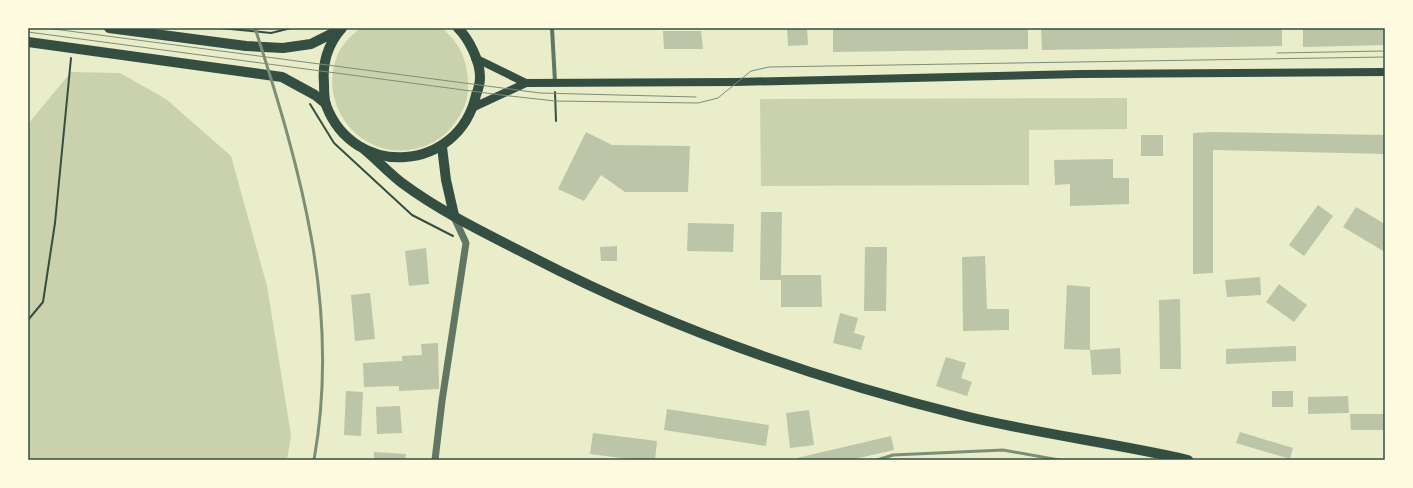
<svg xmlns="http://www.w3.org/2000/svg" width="1413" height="488" font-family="Merriweather,serif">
<rect width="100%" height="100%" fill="#e9edc9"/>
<g fill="#cad2ad">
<path d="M360 28H441C461 42 469 65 468 88 468 104 460 117 450 129 441 140 428 146 414 149 363 160 319 109 336 59 340 46 350 37 360 28Z"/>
<path d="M71 72 120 73 166 99 231 156 267 286 291 435 287 460H28V124Z"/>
<path d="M1127 98V129L1029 130V185L761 186 760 99Z"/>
</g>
<g fill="#bcc5a7">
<path d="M787 28H807L808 45 788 46Z"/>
<path d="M914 28H1028V49L833 52V29Z"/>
<path d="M1041 28H1282V46L1042 50Z"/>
<path d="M1303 28H1385V45L1303 47Z"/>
<path d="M663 31H701L703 49H664Z"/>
<path d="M586 132 612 145 690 146 688 192H625L601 175 584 201 558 189Z"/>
<path d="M1213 132 1385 135V154L1213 150V273L1193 274V133Z"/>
<rect x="1141" y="135" width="22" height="21"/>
<path d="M1113 159V178H1129V204L1070 206V184L1055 185 1054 160Z"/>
<path d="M1318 205 1333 216 1304 256 1289 245Z"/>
<path d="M1356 207 1385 224V252L1343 227Z"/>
<path d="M761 212H782L781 275H821L822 307H781V280H760Z"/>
<path d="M688 223 734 224 733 252 687 251Z"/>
<path d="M617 246V261H601L600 247Z"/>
<path d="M865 247H887L886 311H864Z"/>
<path d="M426 248 429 284 409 286 405 251Z"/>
<path d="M985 256 987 309H1009V330L963 331 962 257Z"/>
<path d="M1260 277 1261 295 1227 297 1225 280Z"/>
<path d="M1279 284 1307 305 1294 322 1266 302Z"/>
<path d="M1067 285 1090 287V350L1064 349Z"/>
<path d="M370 293 375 339 355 341 351 295Z"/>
<path d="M1180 299 1181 369H1160L1159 300Z"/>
<path d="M840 313 858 318 854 333 865 336 861 350 833 343Z"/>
<path d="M438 343 439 389 399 391V386L364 387 363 363 402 361V356L422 355 421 344Z"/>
<path d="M1296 346V361L1226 364V349Z"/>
<path d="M1120 348 1121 374 1092 375 1090 350Z"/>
<path d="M946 357 966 363 961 378 972 382 967 396 936 386Z"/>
<path d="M346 391 363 392 361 436 344 435Z"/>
<rect x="1272" y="391" width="21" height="16"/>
<path d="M1348 396 1349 413 1308 414V397Z"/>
<path d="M400 406 402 433 377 434 376 407Z"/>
<path d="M667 409 769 425 766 446 664 430Z"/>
<path d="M809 410 814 445 790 448 786 413Z"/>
<path d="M1350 414H1385V430H1351Z"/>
<path d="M1240 432 1293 448 1290 459 1236 443Z"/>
<path d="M593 433 657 441 655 460H637L590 454Z"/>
<path d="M891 436 894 450 850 460H798L797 458Z"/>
<path d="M374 452 406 454 405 460H374Z"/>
</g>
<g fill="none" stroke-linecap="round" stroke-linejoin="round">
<g stroke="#344e41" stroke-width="2">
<path d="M220 28 271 33 291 28"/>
<path d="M555 92 556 121"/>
<path d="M310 104 334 143 412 215 453 236"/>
<path d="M28 320 43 302 55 223 71 58"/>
</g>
<path stroke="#617663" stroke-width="4" d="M552 28 555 82"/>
<path stroke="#617663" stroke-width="7" d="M435 460 442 401 466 243 454 217"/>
<g stroke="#344e41" stroke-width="8">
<path d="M475 58 526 83 736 82 1081 74 1385 72"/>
<path d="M474 107 526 83"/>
</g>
<g stroke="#344e41" stroke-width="10">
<path d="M109 28 246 46 283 48 311 44 341 29"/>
<path d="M342 28C328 44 322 63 324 84 324 91 324 99 326 105 354 180 459 172 476 95 478 90 480 83 480 77 480 61 469 39 458 28"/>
<path d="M28 42 282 77 315 95 326 104"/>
<path d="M442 147 446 180 454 215"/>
<path d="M365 150C378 161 389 173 402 183 441 212 487 234 530 256 667 327 815 379 965 416 1039 434 1114 443 1188 460"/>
</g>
<g stroke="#7c8e77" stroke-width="1">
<path d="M46 28 540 93 696 97"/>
<path d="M28 32 501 95 555 101 698 103 718 98 751 71 769 67 1385 57"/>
<path d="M1277 53 1385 51"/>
</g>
<g stroke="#7c8e77" stroke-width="3">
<path d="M255 28C301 171 341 309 314 460"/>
<path d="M877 460 893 455 1003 450 1059 460"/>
</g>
</g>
<rect width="1413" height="488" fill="none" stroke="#fefae0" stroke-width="58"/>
<rect x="29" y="29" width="1355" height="430" fill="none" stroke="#344e41" stroke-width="1.5"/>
</svg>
